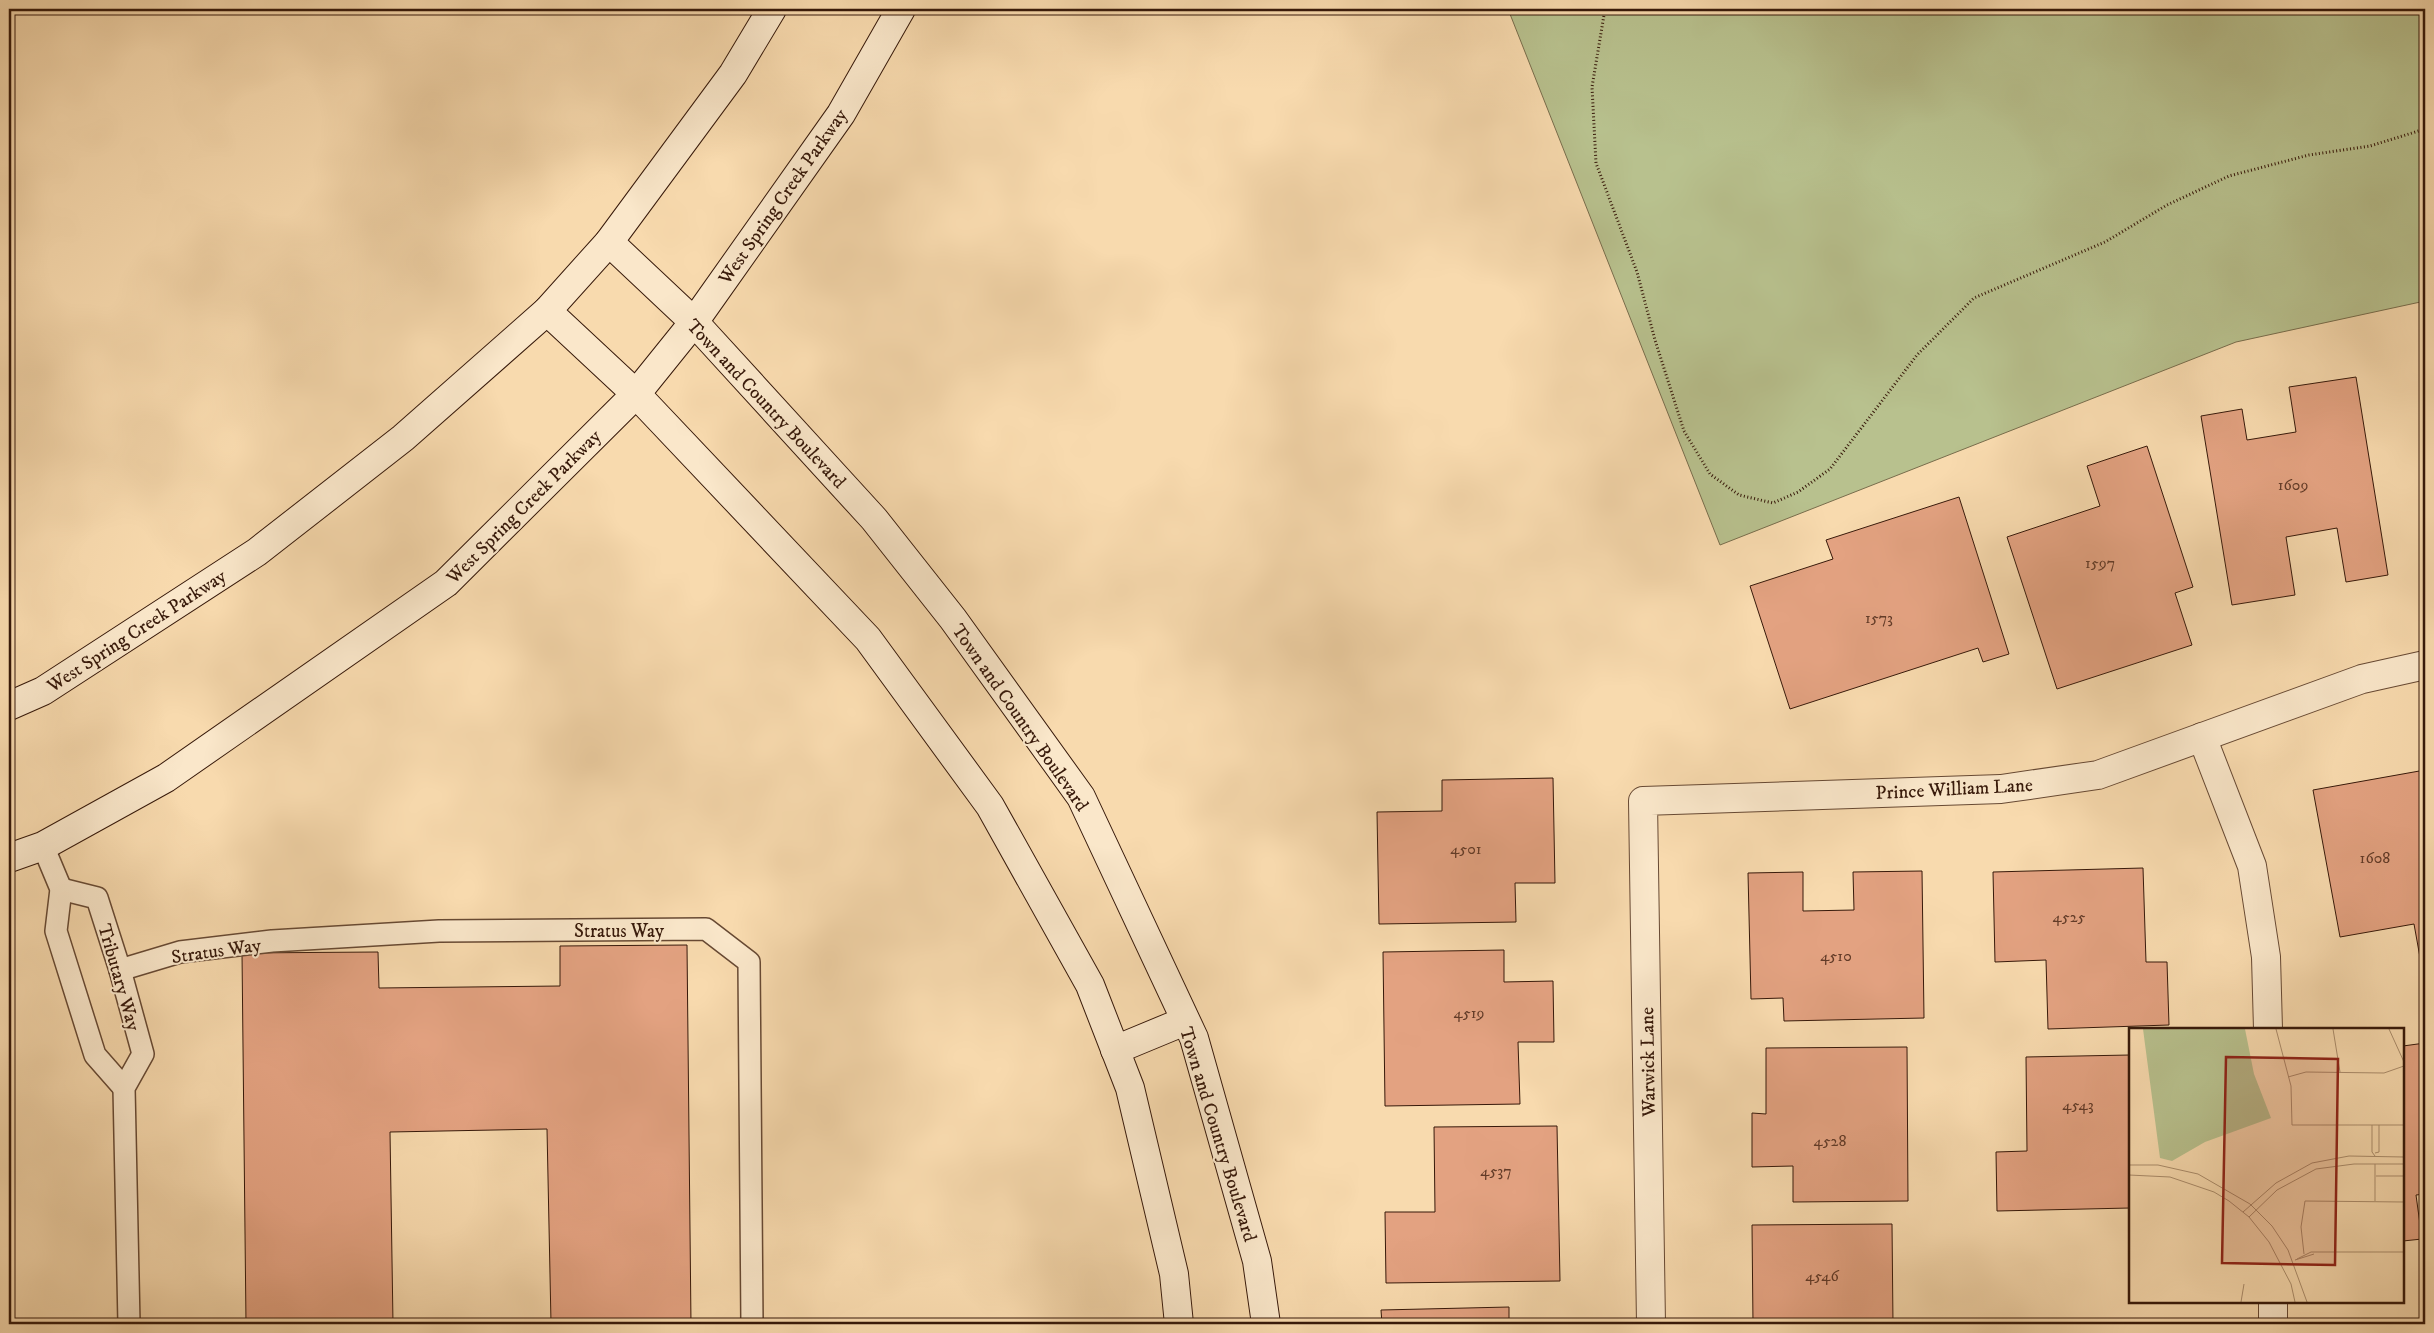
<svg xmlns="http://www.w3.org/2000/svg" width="2434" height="1333" font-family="'IM FELL DW Pica',serif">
<rect width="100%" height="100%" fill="#f8daae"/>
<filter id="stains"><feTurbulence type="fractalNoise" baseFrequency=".004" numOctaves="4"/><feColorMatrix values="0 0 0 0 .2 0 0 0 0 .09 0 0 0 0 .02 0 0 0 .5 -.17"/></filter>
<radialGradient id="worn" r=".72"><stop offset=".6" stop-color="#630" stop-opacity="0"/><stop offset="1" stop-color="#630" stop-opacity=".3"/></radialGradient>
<path fill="#b8c18e" stroke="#786d4c" d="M1508 9H2425V301L2236 342 1720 545Z"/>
<g fill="#e3a281" stroke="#37190a">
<path d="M2356 377 2388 575 2346 582 2337 528 2286 537 2295 595 2232 605 2201 416 2242 409 2247 440 2296 432 2289 387Z"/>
<path d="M2147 446 2193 587 2175 593 2192 645 2057 689 2007 537 2100 506 2087 466Z"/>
<path d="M1959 497 2009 654 1983 662 1978 648 1790 709 1750 586 1833 559 1826 540Z"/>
<path d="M2425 770V963H2421L2414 924 2340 937 2313 790Z"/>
<path d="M1553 778 1555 883H1515L1516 922 1379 924 1377 812 1442 811V780Z"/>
<path d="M2143 868 2146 962H2167L2169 1025 2048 1029 2046 960 1995 962 1993 872Z"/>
<path d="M1922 871 1924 1018 1784 1021 1783 998 1751 999 1748 873 1803 872V911L1854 910 1853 872Z"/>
<path d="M687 945 691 1324H462L551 1323 547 1129 390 1132 393 1324H246L242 953 378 952 379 988 560 986V946Z"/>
<path d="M1504 950V982L1553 981 1554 1042H1518L1520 1104 1385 1106 1383 952Z"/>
<path d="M2425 1043V1194L2416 1195 2422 1239 2403 1241V1046Z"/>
<path d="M1907 1047 1908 1201 1793 1202V1166L1752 1167V1113L1766 1114V1048Z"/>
<path d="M2130 1055V1208L1997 1211 1996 1152 2027 1151 2026 1057Z"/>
<path d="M1557 1126 1560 1281 1386 1283 1385 1212H1435L1434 1127Z"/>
<path d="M1892 1224 1893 1324H1753L1752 1225Z"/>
<path d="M1509 1307V1324H1382L1381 1310Z"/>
</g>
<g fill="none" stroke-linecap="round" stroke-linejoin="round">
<g stroke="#674933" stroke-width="24">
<g id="service">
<path d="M43 846 61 889 56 931 95 1055 124 1088"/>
<path d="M61 889 97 898 120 970 143 1054 124 1088 129 1324"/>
<path d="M120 970 180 952 272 941 439 931 706 929 749 962 752 1324"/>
</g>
</g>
<g stroke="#674933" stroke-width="30">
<g id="minor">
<path d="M2202 737 2252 866 2266 957 2268 1029"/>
<path d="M2273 1302V1324"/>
<path d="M1651 1324 1643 801 2001 789 2098 775 2362 679 2425 665"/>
</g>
</g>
<g stroke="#37190a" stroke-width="30">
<g id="secondary">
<path d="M609 242 694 322 874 519 953 619 1081 797 1194 1038 1257 1261 1266 1324"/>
<path d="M547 311 636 394 868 639 990 806 1090 985 1130 1088 1174 1274 1179 1324"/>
<path d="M9 706 43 691 257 552 403 438 547 311 609 242 733 74 772 9"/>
<path d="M9 858 43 846 166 778 446 583 636 394 694 322 841 114 901 9"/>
<path d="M1115 1050 1185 1021"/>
</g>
</g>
<path stroke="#37190a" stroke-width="3" stroke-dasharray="1 2.5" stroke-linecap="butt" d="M1605 9 1592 87 1596 163 1637 272 1655 340 1684 431 1710 474 1739 495 1773 503 1798 492 1830 469 1917 355 1974 298 2105 242 2167 205 2229 176 2309 155 2370 146 2425 129"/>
<use href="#service" stroke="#fae7ca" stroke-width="21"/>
<use href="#minor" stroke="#fae7ca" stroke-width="28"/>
<use href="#secondary" stroke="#fae7ca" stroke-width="28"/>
</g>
<g text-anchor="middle" stroke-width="4" stroke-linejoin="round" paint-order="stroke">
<g font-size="16" fill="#623b28">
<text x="2293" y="490">1609</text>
<text x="2100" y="568">1597</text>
<text x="1879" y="623">1573</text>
<text x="1466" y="854">4501</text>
<text x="2375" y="863">1608</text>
<text x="2069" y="922">4525</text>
<text x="1836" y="961">4510</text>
<text x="1469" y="1018">4519</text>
<text x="2078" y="1110">4543</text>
<text x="1830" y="1146">4528</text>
<text x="1496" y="1176">4537</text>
<text x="1822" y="1281">4546</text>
</g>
<g font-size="19" fill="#37190a" stroke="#fae7ca">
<text transform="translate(782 196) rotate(-55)" y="7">West Spring Creek Parkway</text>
<text transform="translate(767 403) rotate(47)" y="7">Town and Country Boulevard</text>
<text transform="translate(523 506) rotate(-45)" y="7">West Spring Creek Parkway</text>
<text transform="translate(136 630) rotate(-33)" y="7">West Spring Creek Parkway</text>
<text transform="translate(1021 717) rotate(55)" y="7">Town and Country Boulevard</text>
<text transform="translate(1954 788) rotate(-3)" y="7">Prince William Lane</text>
<text x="619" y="937">Stratus Way</text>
<text transform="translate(216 950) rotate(-8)" y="7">Stratus Way</text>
<text transform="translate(120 977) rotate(74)" y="7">Tributary Way</text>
<text transform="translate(1647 1062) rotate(-91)" y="7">Warwick Lane</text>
<text transform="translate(1219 1134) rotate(73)" y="7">Town and Country Boulevard</text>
</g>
</g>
<g transform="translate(2129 1028)">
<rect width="275" height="275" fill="#f8daae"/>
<path d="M14 1H116L125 46 142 90 76 114 43 133 31 130Z" fill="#b8c18e"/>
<path fill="none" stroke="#ab8d6c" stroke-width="1" d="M147 1 162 58 163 97H275M204 1 211 44M260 1 275 34M159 49 177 44 255 45 275 38M243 97V124L246 128M0 104V124M246 125 250 124V97M0 137H29L69 146 121 176 143 198 159 222 178 274M0 147 41 149 85 164 100 173 120 189 140 214 162 256 166 274M247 148H275M246 173V136M114 184 147 155 183 135 220 128 275 129M120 189 148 162 187 141 225 136H275M175 226 172 199 176 173 275 174M168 231 182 224H275M166 232 185 226M112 274 115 256"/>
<path fill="#8f2418" fill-opacity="0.15" stroke="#8f2418" stroke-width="2.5" d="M97 29 209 31 206 237 93 235Z"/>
<rect width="275" height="275" fill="none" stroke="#37190a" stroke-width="2.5"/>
</g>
<rect width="2434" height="1333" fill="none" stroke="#f8daae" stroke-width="30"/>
<rect x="10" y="10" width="2414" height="1313" fill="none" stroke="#37190a" stroke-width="2.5"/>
<rect x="15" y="15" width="2404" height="1303" fill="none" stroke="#37190a"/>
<rect width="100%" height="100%" filter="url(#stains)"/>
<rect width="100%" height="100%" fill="url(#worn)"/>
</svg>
